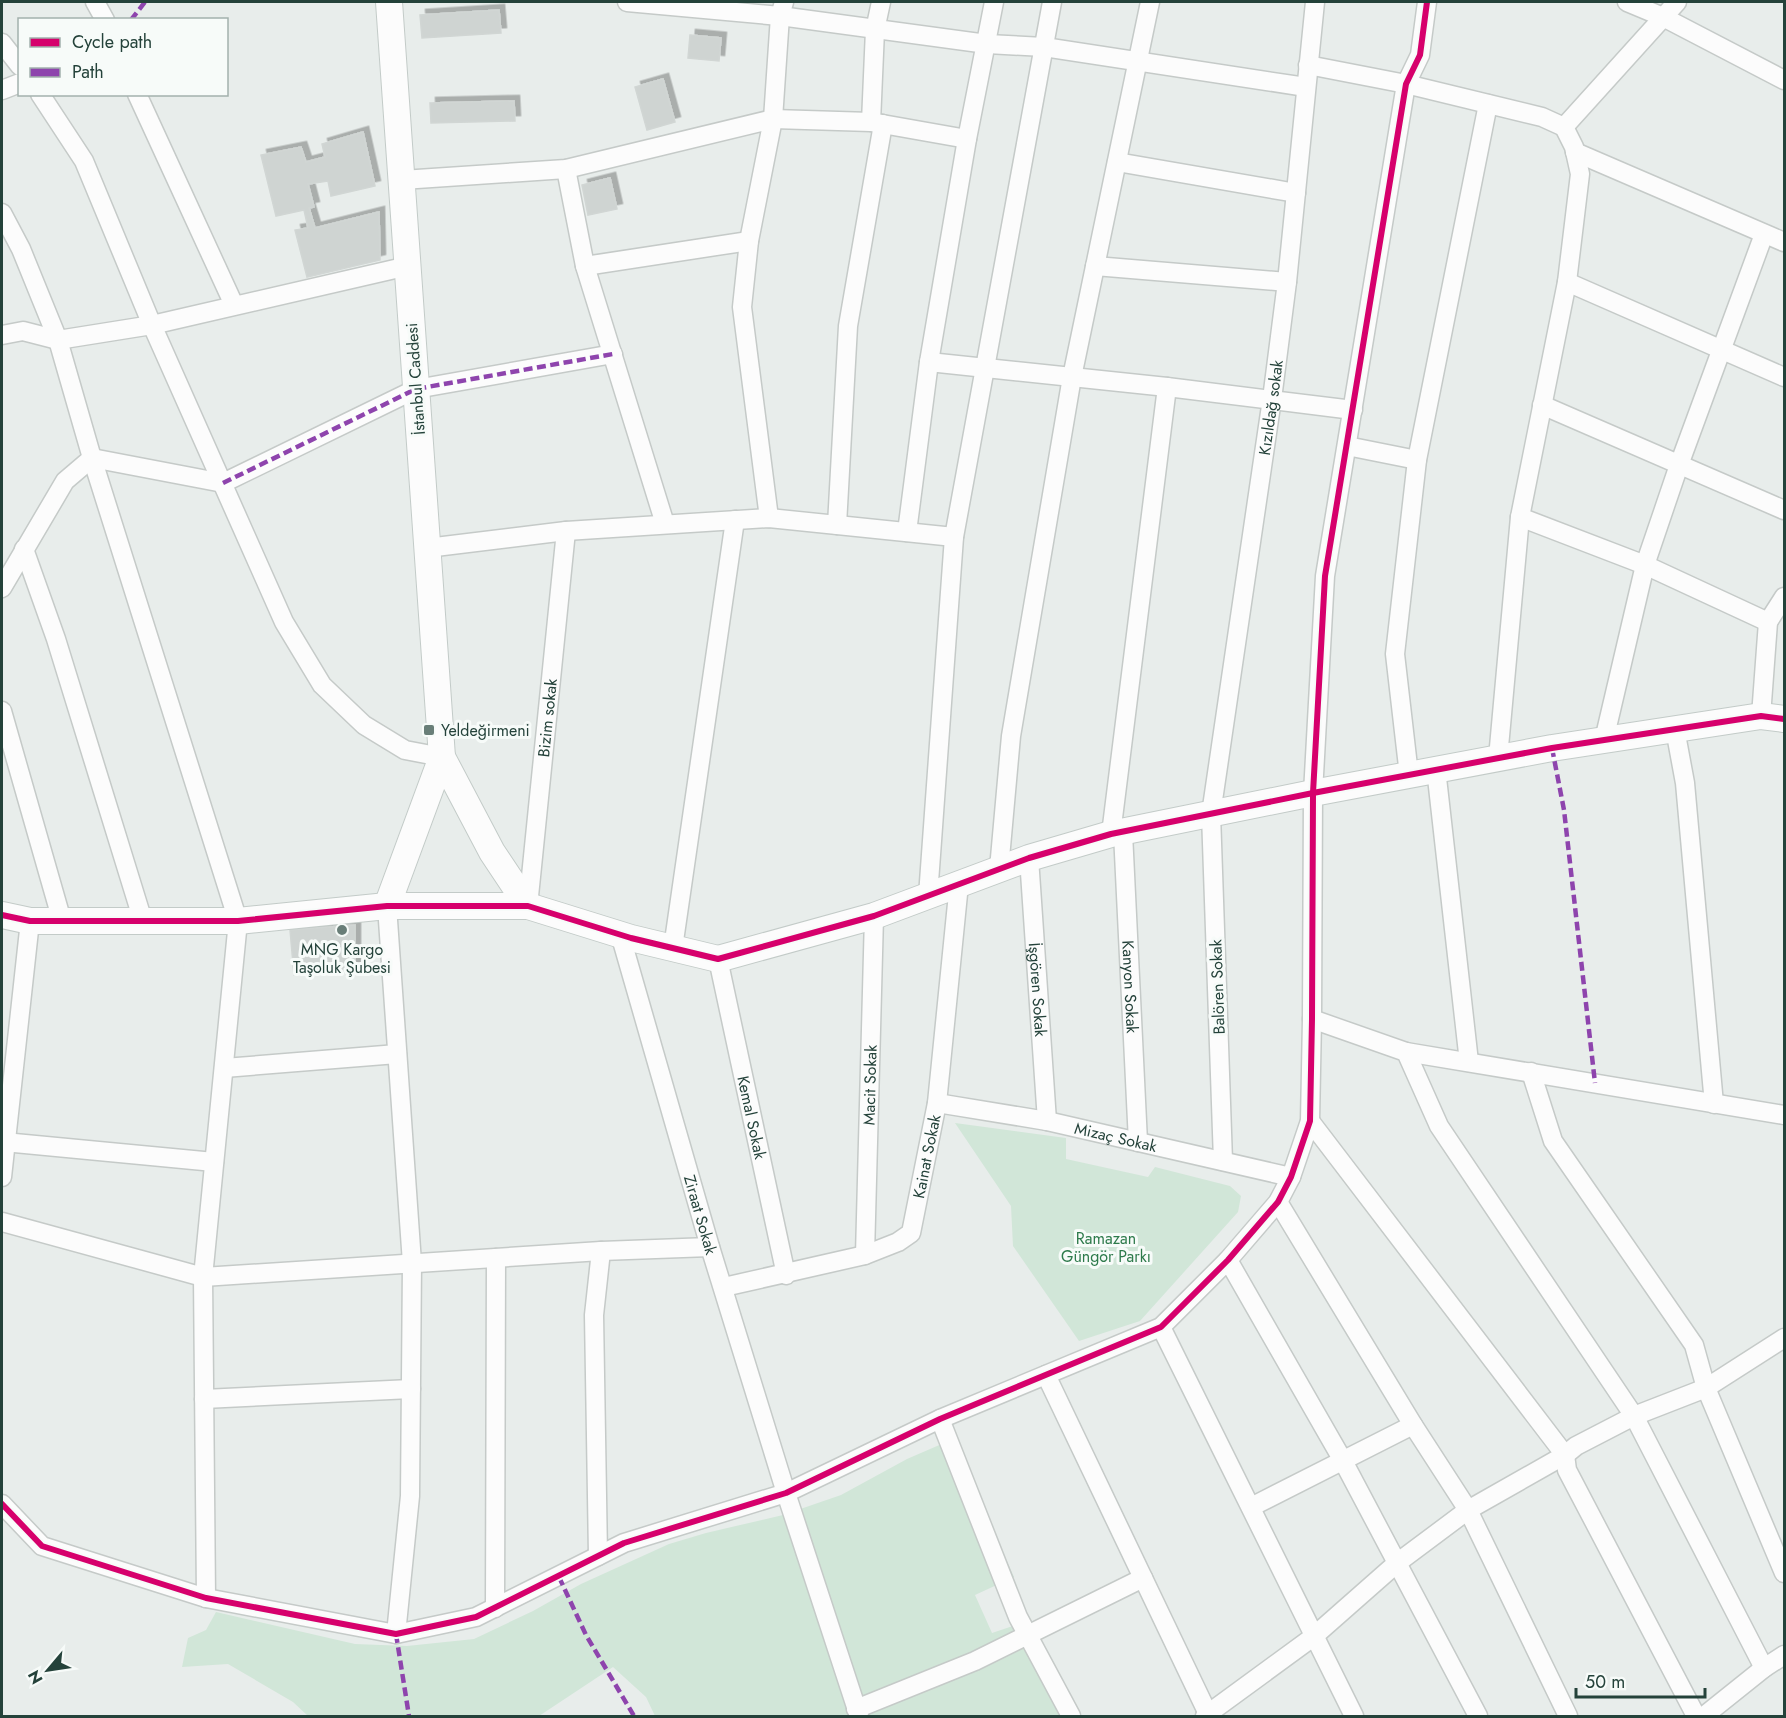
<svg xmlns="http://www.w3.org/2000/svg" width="1786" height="1718" font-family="Jost,sans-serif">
<defs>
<filter id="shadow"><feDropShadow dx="5.5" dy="-5.5" stdDeviation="0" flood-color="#0004"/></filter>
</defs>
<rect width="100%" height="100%" fill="#e8edeb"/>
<g fill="#d1e6d8">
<path d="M955 1123 1066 1138V1159L1148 1177 1155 1167 1230 1186 1241 1196 1238 1212 1140 1321 1079 1341 1013 1246 1011 1206Z"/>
<path d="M944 1443 967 1473 1014 1577 975 1595 992 1633 1028 1621 1075 1716H655L646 1697 613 1667 539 1716H308L293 1702 228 1664 182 1667 188 1638 206 1630 216 1612 355 1644 407 1646 474 1639 533 1611 581 1584 669 1544 706 1533 783 1515 841 1495 907 1459Z"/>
</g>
<g fill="#cfd4d2" stroke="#d1d6d4" stroke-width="1.5" filter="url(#shadow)">
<path d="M499 10 501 33 422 38 420 15Z"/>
<path d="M690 35 721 38 719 61 688 58Z"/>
<path d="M663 79 675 122 647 130 635 87Z"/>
<path d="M514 101 515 121 431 123 430 103Z"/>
<path d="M363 132 375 186 331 196 328 181 308 184 314 207 309 208 315 228 379 212 380 260 307 277 295 230 308 228 304 210 276 216 261 155 301 147 306 162 325 157 322 144Z"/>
<path d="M610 178 617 209 588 215 582 185Z"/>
<path d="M355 925V971L294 975 290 930Z"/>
</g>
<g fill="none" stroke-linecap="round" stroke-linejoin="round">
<g stroke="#c5cac8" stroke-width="21">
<g id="street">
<path d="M95 2 105 20"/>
<path d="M627 2 780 16 987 44 1044 47 1306 87"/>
<path d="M1627 2 1663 17 1784 80"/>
<path d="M2 43 20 66"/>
<path d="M1308 65 1406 84 1542 117 1564 127 1574 147 1580 174 1567 282 1520 517 1498 758"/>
<path d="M2 90 20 83"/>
<path d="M40 94 84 161 152 325 284 622 322 685 364 725 405 750 442 757"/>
<path d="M137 94 234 305"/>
<path d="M871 122 875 30 881 2"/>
<path d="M1564 127 1677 2"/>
<path d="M1575 152 1784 242"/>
<path d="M1117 162 1296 193"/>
<path d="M566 169 585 266 665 524"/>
<path d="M402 180 566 169 773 119 871 122 967 139"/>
<path d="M2 213 21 249 58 340 92 458 238 921 203 1277 206 1598"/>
<path d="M585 266 749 241"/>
<path d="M1095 266 1287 282"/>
<path d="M1567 282 1784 377"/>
<path d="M2 335 23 331 58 340 152 325 408 266"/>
<path d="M929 362 1167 387 1353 410"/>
<path d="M1542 405 1784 510"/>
<path d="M1347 446 1417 460"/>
<path d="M1520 517 1645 565 1768 622"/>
<path d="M769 518 742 307 749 241 773 119 780 16 784 2"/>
<path d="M837 525 848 326 883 124"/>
<path d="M907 532 929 362 967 139 994 2"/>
<path d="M427 548 566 531 769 518 954 537"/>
<path d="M24 549 56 639 143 921"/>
<path d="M2 588 65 481 92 458 223 483 416 389 613 354"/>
<path d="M2 711 62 921"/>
<path d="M1761 716 1768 622 1784 597"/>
<path d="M1675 729 1685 783 1714 1104"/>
<path d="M1604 740 1645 565 1679 465 1764 234"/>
<path d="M1436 769 1469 1062"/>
<path d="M1409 775 1395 654 1417 460 1488 104"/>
<path id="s1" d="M1123 833 1138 1142"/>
<path d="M1111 834 1167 387"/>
<path id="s2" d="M1029 858 1047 1121"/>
<path d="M999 869 1011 736 1072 377 1150 2"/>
<path d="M928 896 954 537 1052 2"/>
<path d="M387 906 412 1263 410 1496 396 1634"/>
<path id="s3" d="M528 906 566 531"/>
<path id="s4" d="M620 934 710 1247 786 1493 859 1716"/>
<path d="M673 948 735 520"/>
<path id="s5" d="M718 959 786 1275"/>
<path d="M1312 1019 1406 1052 1439 1126 1634 1416 1764 1668"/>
<path d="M1406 1052 1784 1115"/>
<path d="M224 1068 397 1054"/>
<path d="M1531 1072 1553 1141 1694 1345 1706 1388 1784 1573"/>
<path id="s6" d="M937 1103 1047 1121 1291 1177"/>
<path d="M1310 1121 1565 1455 1567 1470 1696 1716"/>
<path d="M4 1142 214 1162"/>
<path id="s7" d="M1223 1161 1211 814 1272 399 1287 282 1315 2"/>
<path d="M2 1177 30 921"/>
<path d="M1278 1202 1413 1425 1468 1510 1568 1716"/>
<path d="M2 1222 203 1277 601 1251 710 1247"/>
<path id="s8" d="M865 1255 874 916"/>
<path d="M1228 1260 1342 1459 1478 1716"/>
<path id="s9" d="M724 1287 865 1255 898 1242 911 1233 937 1103 959 884"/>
<path d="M1161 1327 1354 1716"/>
<path d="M1046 1375 1209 1716"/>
<path d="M204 1399 411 1389"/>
<path d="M940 1419 1018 1617 1071 1716"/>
<path d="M2 1504 42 1546 206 1598 396 1634 476 1617 624 1543 786 1493 940 1419 1161 1327 1228 1260 1278 1202 1291 1177 1310 1121 1312 1019 1313 793 1325 576 1406 84 1420 55 1427 2"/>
<path d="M1251 1507 1413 1425"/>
<path d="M598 1556 594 1315 601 1251"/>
<path d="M495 1608 496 1258"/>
<path d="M856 1709 975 1661 1143 1578"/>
<path d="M1205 1716 1313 1637 1397 1563 1468 1510 1565 1455 1576 1446 1634 1416 1706 1388 1784 1338"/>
<path d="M1704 1716 1764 1668 1784 1655"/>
</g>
</g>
<g stroke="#c3cbc8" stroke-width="28">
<g id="secondary">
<path d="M442 757 492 852 528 906"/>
<path d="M387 906 442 757 389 2"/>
<path d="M2 915 30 921H238L387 906H528L631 938 718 959 874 916 1029 858 1111 834 1313 793 1552 748 1761 716 1784 719"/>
</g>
</g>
<use href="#street" stroke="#fcfcfc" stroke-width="18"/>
<use href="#secondary" stroke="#fcfcfc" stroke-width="26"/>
<g stroke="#8e44ad" stroke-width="4.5" stroke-dasharray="9 4.5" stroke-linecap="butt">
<path d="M131 20 145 2"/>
<path d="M223 483 416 389 613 354"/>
<path d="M1552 748 1564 810 1595 1083"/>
<path d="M559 1577 586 1635 634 1716"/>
<path d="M396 1634 409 1716"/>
</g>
<g stroke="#f7fbf9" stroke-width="10">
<g id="cycleway">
<path d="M2 915 30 921H238L387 906H528L631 938 718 959 874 916 1029 858 1111 834 1313 793 1552 748 1761 716 1784 719"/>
<path d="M2 1504 42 1546 206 1598 396 1634 476 1617 624 1543 786 1493 940 1419 1161 1327 1228 1260 1278 1202 1291 1177 1310 1121 1312 1019 1313 793 1325 576 1406 84 1420 55 1427 2"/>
</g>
</g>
<use href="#cycleway" stroke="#d6006c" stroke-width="6"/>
</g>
<g fill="#697e78" stroke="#f7fbf9" stroke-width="2">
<rect x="423" y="724" width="12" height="12" rx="3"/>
<circle cx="342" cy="930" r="6"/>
</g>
<g text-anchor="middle" stroke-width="6" stroke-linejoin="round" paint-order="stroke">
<g font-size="16" fill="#24423a" stroke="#f7fbf9">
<text transform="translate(415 379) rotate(-94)" y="6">İstanbul Caddesi</text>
<text dy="6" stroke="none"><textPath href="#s7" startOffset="758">Kızıldağ sokak</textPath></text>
<text dy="6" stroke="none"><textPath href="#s3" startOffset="189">Bizim sokak</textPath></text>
<text dy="6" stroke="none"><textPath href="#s1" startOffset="154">Kanyon Sokak</textPath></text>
<text transform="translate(1217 987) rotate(-92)" y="6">Balören Sokak</text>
<text dy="6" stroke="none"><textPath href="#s2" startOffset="132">İşgören Sokak</textPath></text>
<text dy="6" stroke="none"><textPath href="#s8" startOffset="170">Macit Sokak</textPath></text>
<text dy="6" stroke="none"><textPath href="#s5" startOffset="162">Kemal Sokak</textPath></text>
<text dy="6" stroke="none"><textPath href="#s6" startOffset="182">Mizaç Sokak</textPath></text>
<text dy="6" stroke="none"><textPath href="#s9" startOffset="274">Kainat Sokak</textPath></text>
<text dy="6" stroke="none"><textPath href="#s4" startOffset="292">Ziraat Sokak</textPath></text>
</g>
<g font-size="16" fill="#24423a" stroke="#f7fbf9" text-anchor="start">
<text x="441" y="736">Yeldeğirmeni</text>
<text x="342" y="955" text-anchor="middle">MNG Kargo<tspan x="342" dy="18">Taşoluk Şubesi</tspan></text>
</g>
<g font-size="16" fill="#2d7a4b" stroke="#f7fbf9">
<text x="1106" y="1244">Ramazan<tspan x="1106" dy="18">Güngör Parkı</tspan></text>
</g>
</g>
<rect width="1786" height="1718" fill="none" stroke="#24423a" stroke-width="6"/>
<rect x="18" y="18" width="210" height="78" fill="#f7fbf9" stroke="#a3b1ad" stroke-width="1.5"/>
<rect x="30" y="38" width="30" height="9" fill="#d6006c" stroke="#a3b1ad" stroke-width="1.5"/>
<text x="72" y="48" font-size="18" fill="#24423a">Cycle path</text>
<rect x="30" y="68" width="30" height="9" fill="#8e44ad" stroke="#a3b1ad" stroke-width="1.5"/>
<text x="72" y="78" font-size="18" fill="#24423a">Path</text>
<g transform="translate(48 1670) rotate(241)" stroke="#f7fbf9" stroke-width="4.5" paint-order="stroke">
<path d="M0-4.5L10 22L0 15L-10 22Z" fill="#24423a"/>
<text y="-9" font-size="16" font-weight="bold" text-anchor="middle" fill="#24423a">N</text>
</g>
<path d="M1576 1688v9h129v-9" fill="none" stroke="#24423a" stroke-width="3"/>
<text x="1585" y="1688" font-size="18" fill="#24423a" stroke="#f7fbf9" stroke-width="4.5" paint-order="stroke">50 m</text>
</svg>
